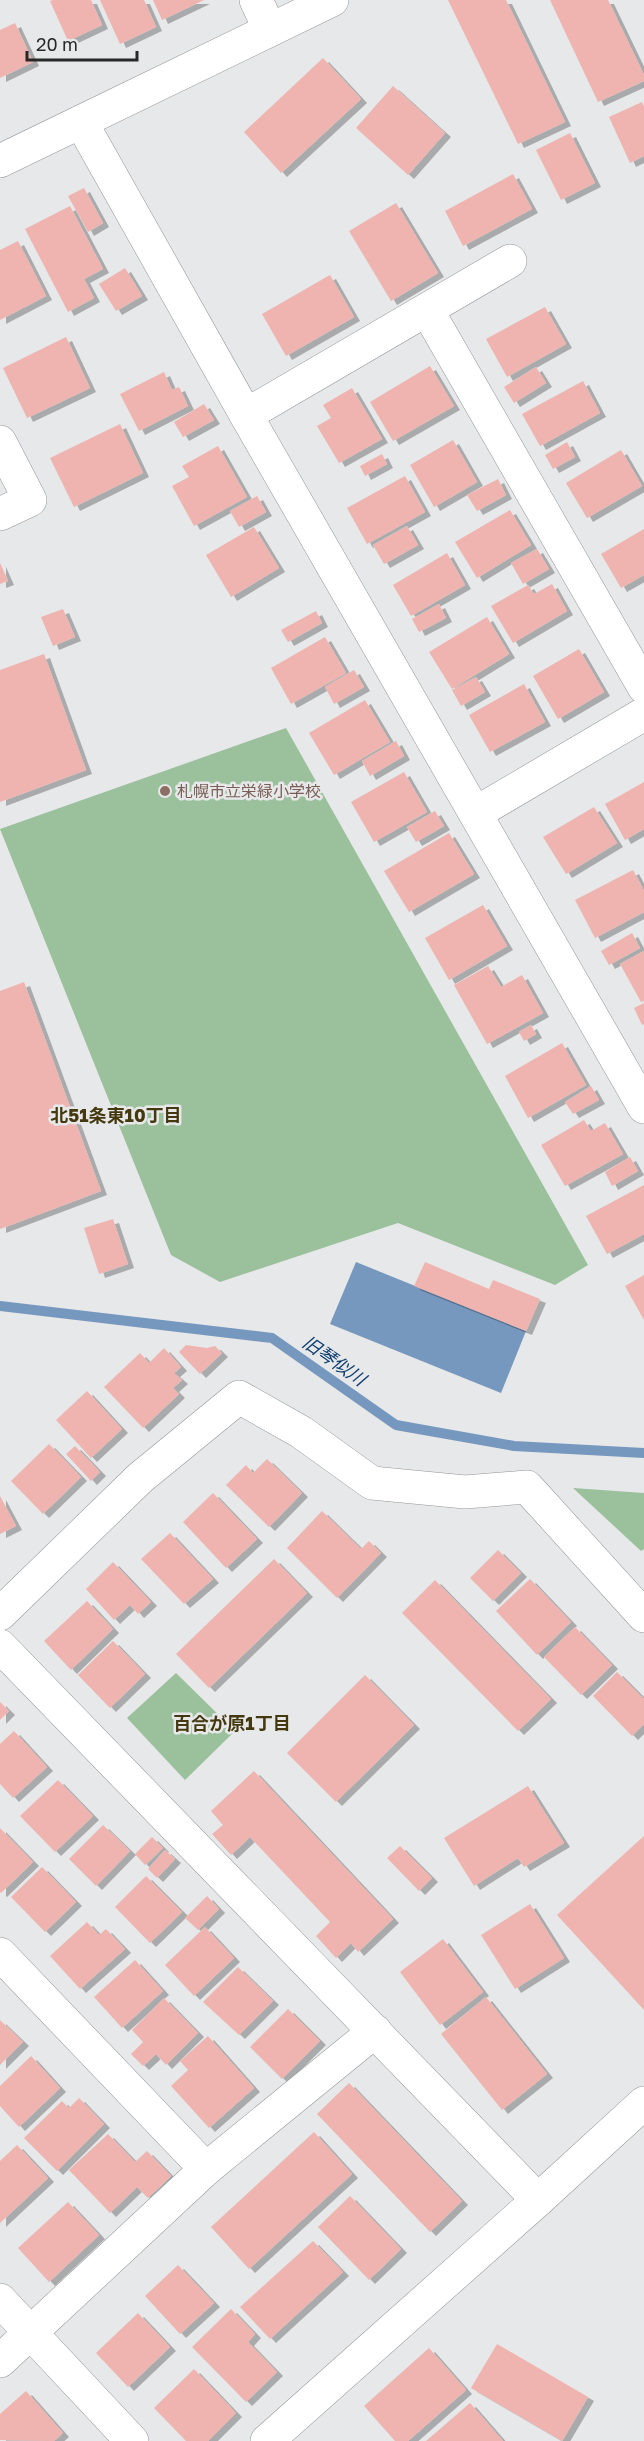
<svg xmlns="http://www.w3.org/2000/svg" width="644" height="2441" font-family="'Golos Text','Noto Sans JP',sans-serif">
<defs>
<filter id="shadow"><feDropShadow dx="6" dy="4" stdDeviation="0" flood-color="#0004"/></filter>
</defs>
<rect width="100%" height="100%" fill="#e7e8e9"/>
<g fill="#9bc09c">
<path d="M286 728 588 1265 555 1285 398 1223 220 1282 171 1255 0 829Z"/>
<path d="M573 1488 644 1493V1549L641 1551Z"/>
<path d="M176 1673 235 1731 185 1780 127 1718Z"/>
</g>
<path fill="#7697be" d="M356 1262 526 1331 501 1393 330 1324Z"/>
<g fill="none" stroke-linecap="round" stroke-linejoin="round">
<path stroke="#7697be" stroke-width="10" d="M0 1306 272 1338 396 1425 514 1446 644 1453"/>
</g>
<g fill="#efb4af" filter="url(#shadow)">
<path d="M53 0H91L102 25 68 41 50 1Z"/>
<path d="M100 0H144L156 27 120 44Z"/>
<path d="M153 0H204L162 20Z"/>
<path d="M448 0H506L565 122 518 144Z"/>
<path d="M550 0H608L644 75V81L598 102Z"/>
<path d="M15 23 33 62 0 78V30Z"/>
<path d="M323 58 361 99 281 173 244 132Z"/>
<path d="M393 86 445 133 408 175 356 128Z"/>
<path d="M642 102 644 107V156L630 163 609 117Z"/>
<path d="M570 133 595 183 561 200 536 150Z"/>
<path d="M513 174 532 209 463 246 445 211Z"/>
<path d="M84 188 103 223 88 232 68 196Z"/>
<path d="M396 203 438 273 391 301 349 231Z"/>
<path d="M70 206 103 269 84 279 94 298 68 312 25 229Z"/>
<path d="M18 241 46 296 0 320V250Z"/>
<path d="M125 268 142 296 116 311 99 284Z"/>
<path d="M330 275 354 317 286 356 262 314Z"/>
<path d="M545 307 566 344 507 377 486 339Z"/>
<path d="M66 337 90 388 27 418 3 368Z"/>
<path d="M430 366 454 406 393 441 370 402Z"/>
<path d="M536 367 546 383 514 403 504 387Z"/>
<path d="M164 372 172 390 179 387 188 406 139 431 120 394Z"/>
<path d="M583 381 600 413 540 446 522 414Z"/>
<path d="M352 388 382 439 339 463 317 426 331 418 323 405Z"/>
<path d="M204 404 214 420 183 437 174 422Z"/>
<path d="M120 424 143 473 74 507 50 458Z"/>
<path d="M453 440 477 482 434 507 410 465Z"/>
<path d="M567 442 575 457 553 469 545 455Z"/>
<path d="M218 446 247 497 194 526 172 486 189 477 182 466Z"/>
<path d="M621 450 642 486 587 518 566 483Z"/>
<path d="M382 454 387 464 365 476 360 466Z"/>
<path d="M405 476 425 512 367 544 347 508Z"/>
<path d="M498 479 506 495 477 511 467 495Z"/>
<path d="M257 496 266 512 239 527 230 511Z"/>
<path d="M510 510 531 545 477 578 455 542Z"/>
<path d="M407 526 418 545 384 564 373 545Z"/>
<path d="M254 527 279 568 231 597 206 555Z"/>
<path d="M644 529V575L621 588 601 554Z"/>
<path d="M537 549 549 569 523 584 511 563Z"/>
<path d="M447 553 465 585 411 616 393 585Z"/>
<path d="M0 563 8 581 0 584Z"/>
<path d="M552 584 567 611 513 643 491 606 528 585 534 594Z"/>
<path d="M439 604 446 618 419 632 412 619Z"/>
<path d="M63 609 75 637 53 646 41 617Z"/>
<path d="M316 611 322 623 288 642 281 630Z"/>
<path d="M487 617 509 654 452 689 429 652Z"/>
<path d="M325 637 346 673 291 704 271 668Z"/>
<path d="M579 649 604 692 558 719 533 676Z"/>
<path d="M44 654 86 770 0 802V670Z"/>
<path d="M354 670 364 687 334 704 325 687Z"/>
<path d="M476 677 485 692 461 706 452 690Z"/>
<path d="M524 684 545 722 490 752 469 715Z"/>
<path d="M365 700 390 742 334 775 309 733Z"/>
<path d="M396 741 404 756 370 776 362 761Z"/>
<path d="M404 772 427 812 374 842 351 802Z"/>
<path d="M644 782V829L625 840 605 804Z"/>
<path d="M594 807 617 843 566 874 543 837Z"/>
<path d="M435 811 444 826 416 842 407 827Z"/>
<path d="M449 833 474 874 409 912 384 871Z"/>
<path d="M633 870 644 891V912L595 938 575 900Z"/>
<path d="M483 905 507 946 449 980 425 938Z"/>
<path d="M632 933 640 948 609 965 601 951Z"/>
<path d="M644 951V1001L641 1002 620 964Z"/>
<path d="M488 966 501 987 522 975 543 1013 487 1044 454 985Z"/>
<path d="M24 982 101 1191 0 1229V991Z"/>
<path d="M644 1003V1024L642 1025 634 1008Z"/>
<path d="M531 1025 536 1034 524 1041 519 1032Z"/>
<path d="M562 1043 586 1085 528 1118 505 1076Z"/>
<path d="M591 1086 599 1100 573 1114 565 1102Z"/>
<path d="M584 1120 591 1131 605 1123 623 1154 565 1186 541 1145Z"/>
<path d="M630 1157 638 1171 612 1186 605 1172Z"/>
<path d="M644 1185V1234L607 1254 586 1216Z"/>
<path d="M113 1219 128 1264 99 1274 84 1228Z"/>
<path d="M425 1262 489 1289 493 1280 540 1299 526 1331 414 1286Z"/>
<path d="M644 1275V1320L625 1286Z"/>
<path d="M186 1345 207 1348 215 1346 222 1353 200 1374 179 1352Z"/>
<path d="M164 1348 181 1367 174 1373 182 1380 173 1388 179 1394 143 1428 104 1387 140 1353 149 1363Z"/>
<path d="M87 1391 122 1429 91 1458 56 1420Z"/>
<path d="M49 1444 81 1477 43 1514 11 1481Z"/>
<path d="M75 1446 100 1472 91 1481 66 1454Z"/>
<path d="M267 1459 302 1493 269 1527 226 1485 246 1465 253 1473Z"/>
<path d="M213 1493 257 1539 226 1568 183 1522Z"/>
<path d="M0 1496 16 1526 0 1534Z"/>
<path d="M322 1511 361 1549 369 1541 381 1553 337 1598 287 1548Z"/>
<path d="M170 1533 213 1579 184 1604 141 1559Z"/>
<path d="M498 1550 521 1573 493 1601 470 1578Z"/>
<path d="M274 1559 307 1593 209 1688 176 1654Z"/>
<path d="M113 1562 151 1602 138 1614 130 1605 114 1620 86 1589Z"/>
<path d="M530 1579 571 1622 537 1655 496 1611Z"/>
<path d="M435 1580 551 1699 518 1731 402 1613Z"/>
<path d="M87 1601 113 1629 71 1670 44 1641Z"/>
<path d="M575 1627 612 1665 581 1695 544 1657Z"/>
<path d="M113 1641 145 1674 110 1708 78 1675Z"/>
<path d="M617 1672 644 1699V1724L632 1736 593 1696Z"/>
<path d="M365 1675 414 1725 336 1802 287 1753Z"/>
<path d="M0 1702 9 1711 0 1720Z"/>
<path d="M14 1731 47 1767 13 1798 0 1784V1744Z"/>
<path d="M254 1771 393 1919 358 1952 351 1943 336 1958 316 1936 330 1922 250 1837 231 1855 212 1834 223 1825 211 1811Z"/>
<path d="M58 1780 93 1816 55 1852 20 1816Z"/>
<path d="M528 1786 564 1843 524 1867 518 1858 474 1886 444 1838Z"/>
<path d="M103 1825 130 1851 96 1886 69 1859Z"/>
<path d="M0 1828 33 1862 1 1893 0 1892Z"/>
<path d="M644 1836V2010L557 1915Z"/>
<path d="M152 1837 163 1848 145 1865 135 1854Z"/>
<path d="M400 1846 432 1878 419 1891 387 1858Z"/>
<path d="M165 1850 175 1859 157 1878 148 1869Z"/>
<path d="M42 1867 76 1902 45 1932 11 1897Z"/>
<path d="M146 1876 182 1912 150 1943 115 1907Z"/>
<path d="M207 1896 219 1909 198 1930 185 1918Z"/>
<path d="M530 1904 564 1958 515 1989 481 1935Z"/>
<path d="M87 1922 99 1935 106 1929 125 1949 80 1989 50 1956Z"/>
<path d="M205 1927 234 1958 194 1996 165 1965Z"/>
<path d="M443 1939 483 1992 440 2025 400 1972Z"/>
<path d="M135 1960 163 1991 122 2028 94 1997Z"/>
<path d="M238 1967 273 2001 239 2035 203 2002Z"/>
<path d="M486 1997 547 2074 502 2110 441 2034Z"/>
<path d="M164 1998 198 2033 166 2065 156 2054 143 2066 131 2054 143 2042 132 2030Z"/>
<path d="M288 2009 320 2041 282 2079 250 2047Z"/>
<path d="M0 2020 23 2042 0 2065Z"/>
<path d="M208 2036 254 2088 209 2128 171 2086 188 2070 180 2061Z"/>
<path d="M31 2056 60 2088 19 2127 0 2106V2086Z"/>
<path d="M349 2083 462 2201 430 2232 317 2114Z"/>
<path d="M79 2098 104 2124 57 2171 24 2138 62 2101 69 2108Z"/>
<path d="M314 2132 352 2174 249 2269 211 2227Z"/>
<path d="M108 2134 135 2162 147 2151 171 2176 148 2198 137 2187 110 2213 69 2170Z"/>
<path d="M17 2145 48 2178 0 2223V2161Z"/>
<path d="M350 2196 401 2249 369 2280 318 2227Z"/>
<path d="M68 2202 99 2235 49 2282 18 2248Z"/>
<path d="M313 2241 343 2272 270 2339 240 2307Z"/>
<path d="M178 2265 214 2303 180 2334 145 2296Z"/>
<path d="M231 2309 255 2334 248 2342 277 2372 246 2402 192 2347Z"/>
<path d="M138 2313 170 2347 128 2387 96 2353Z"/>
<path d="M497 2344 588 2397 562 2441 471 2388Z"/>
<path d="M429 2348 466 2390 408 2441H395L364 2406Z"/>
<path d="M194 2369 236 2413 208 2441H186L154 2408Z"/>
<path d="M26 2391 63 2433 54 2441 0 2440V2414Z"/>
<path d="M470 2403 503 2441H426Z"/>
</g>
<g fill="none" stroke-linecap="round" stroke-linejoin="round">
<g stroke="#959697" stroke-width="34">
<g id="street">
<path d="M256 0 270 30"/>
<path d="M81 122 246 415 644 1107"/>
<path d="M0 161 332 0"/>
<path d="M427 310 644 687"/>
<path d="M246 415 510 261"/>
<path d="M0 442 30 500 0 514"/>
<path d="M476 813 644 714"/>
<path d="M0 1614 140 1478 239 1397 301 1432 372 1483 465 1492 527 1487 644 1616"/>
<path d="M0 1646 538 2200"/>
<path d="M0 1954 206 2169"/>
<path d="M0 2300 132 2441"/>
<path d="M0 2361 206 2169 375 2031"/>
<path d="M267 2441 538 2200 644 2103"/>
</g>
</g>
<use href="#street" stroke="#fff" stroke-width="33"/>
</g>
<circle fill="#8d6e63" stroke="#e7e8e9" stroke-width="2" cx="165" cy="791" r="6"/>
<g text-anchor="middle" stroke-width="5" stroke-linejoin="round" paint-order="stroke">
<g font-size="16" fill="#785e54" stroke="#e7e8e9" text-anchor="start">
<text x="177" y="797">札幌市立栄緑小学校</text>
</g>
<g font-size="18" font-weight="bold" fill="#44380e" stroke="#e7e8e9">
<text x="116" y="1122">北51条東10丁目</text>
<text x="232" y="1730">百合が原1丁目</text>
</g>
<g font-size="18" font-style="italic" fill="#0f3f71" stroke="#e7e8e9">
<text transform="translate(334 1361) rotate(35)" y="6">旧琴似川</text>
</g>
</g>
<path d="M27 51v9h110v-9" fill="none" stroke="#282829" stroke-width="3"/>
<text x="36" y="51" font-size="18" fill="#282829" stroke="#e7e8e9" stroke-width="4.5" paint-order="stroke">20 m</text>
</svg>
